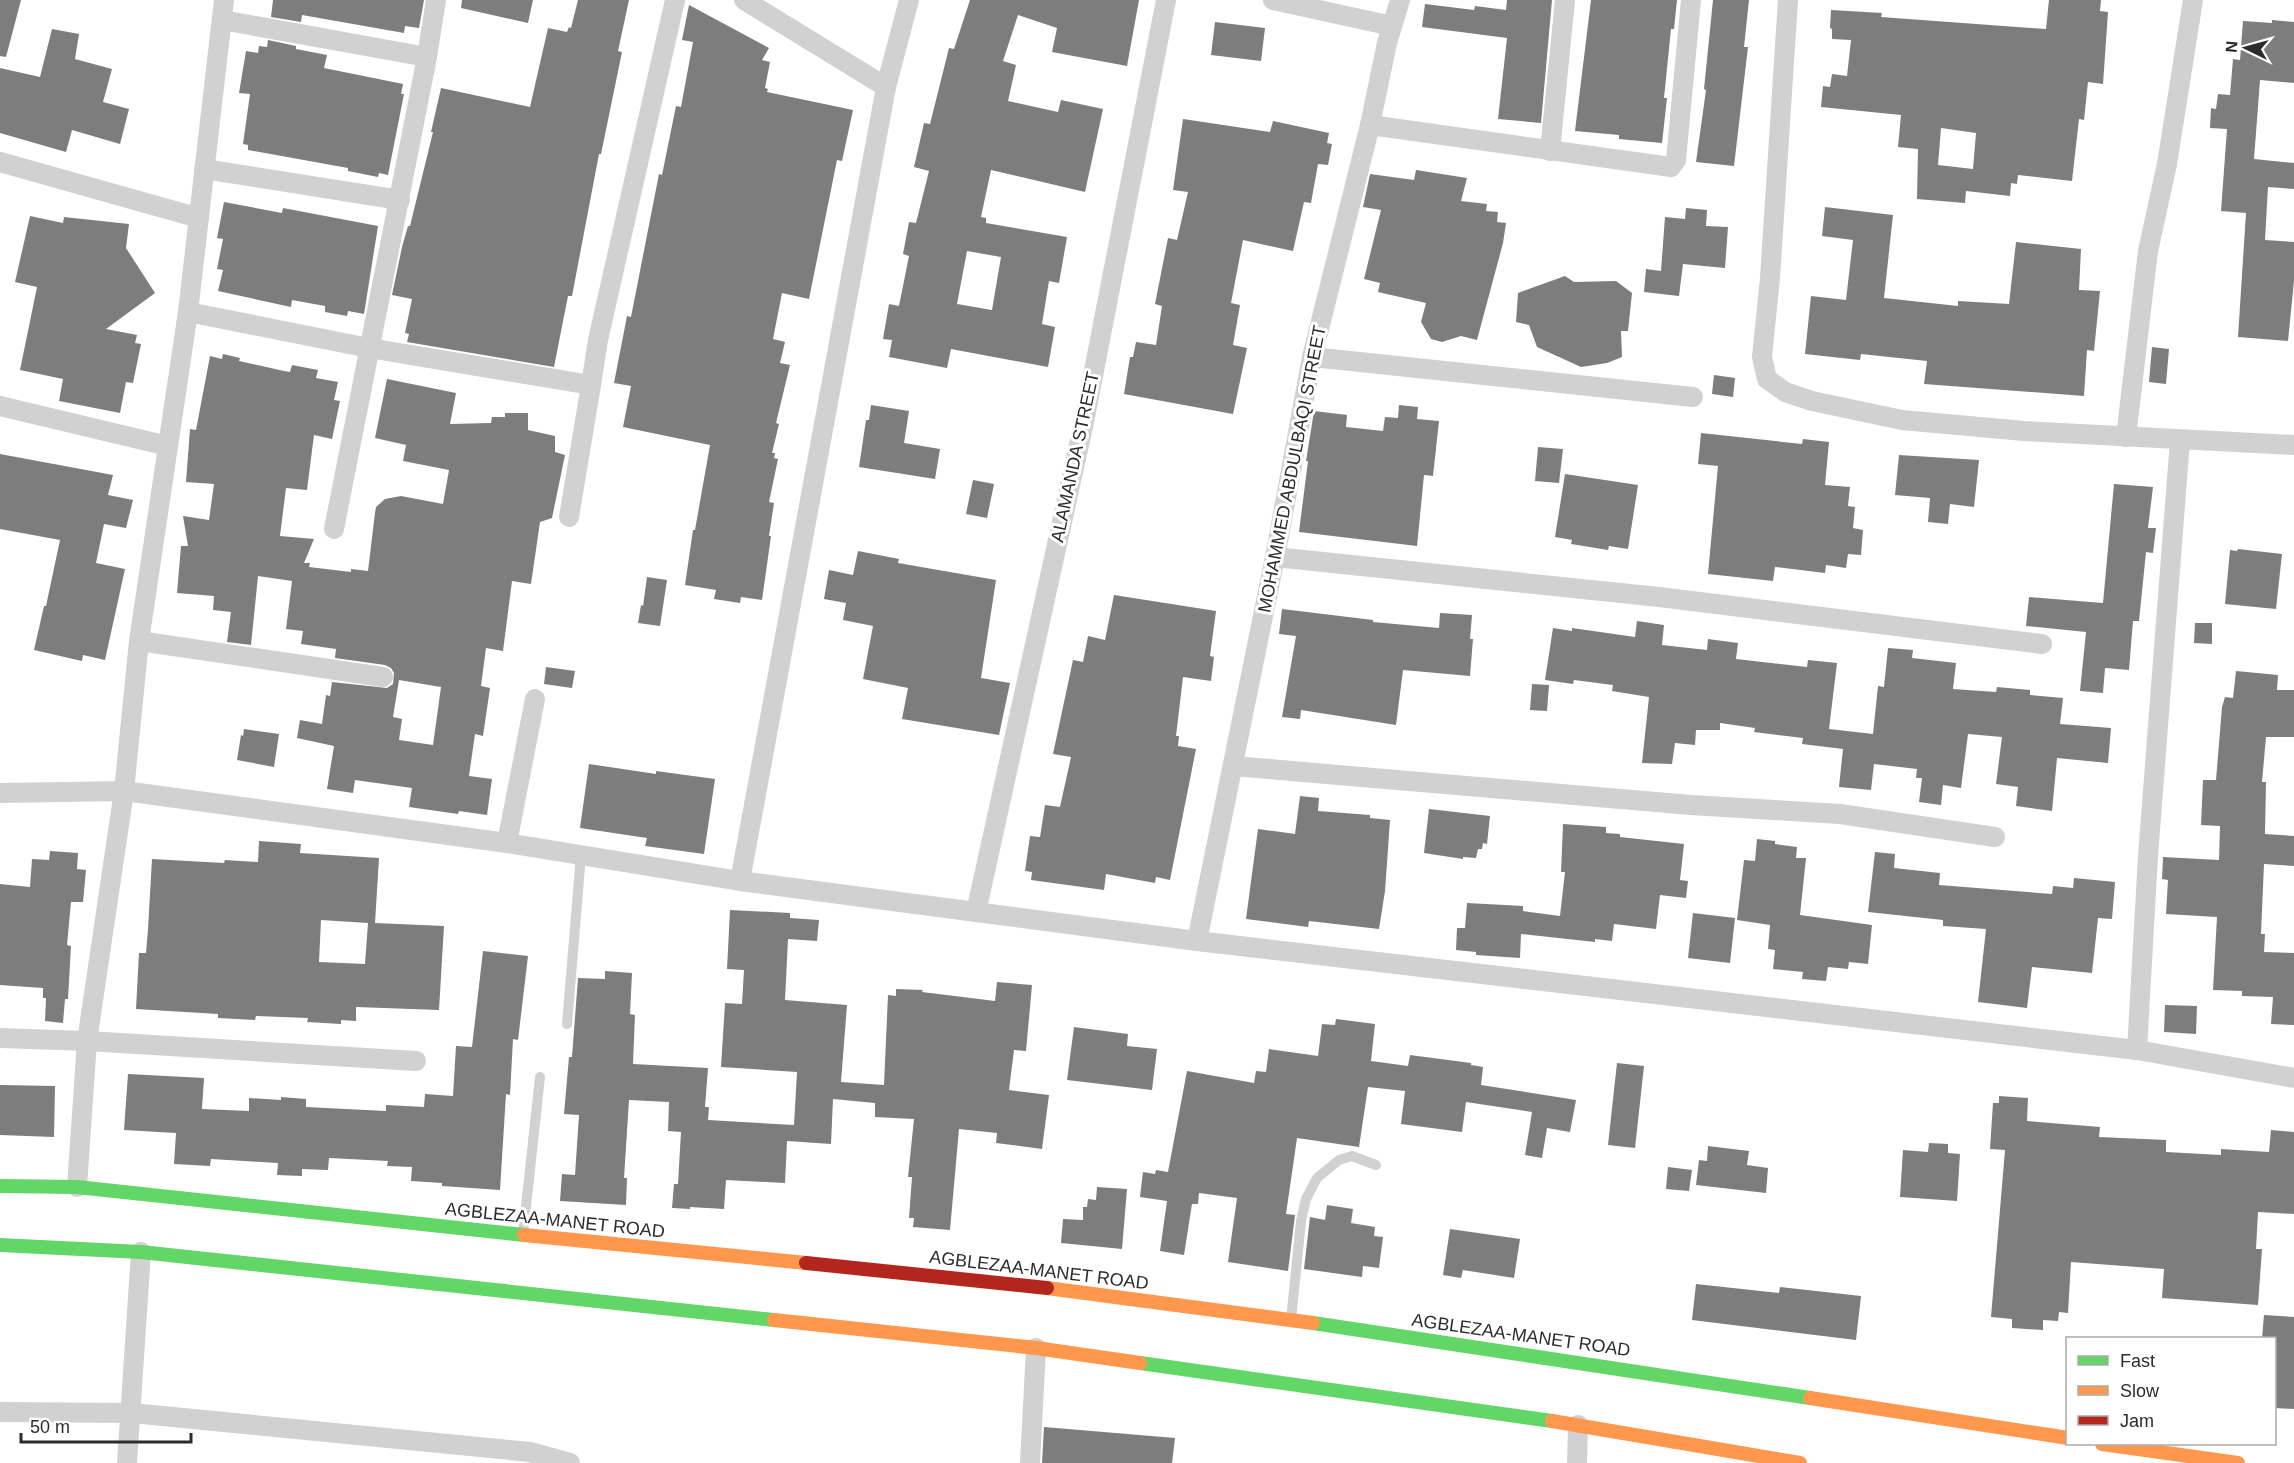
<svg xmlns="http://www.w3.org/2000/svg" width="2294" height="1463" font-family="Arial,sans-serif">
<rect width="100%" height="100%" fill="#fff"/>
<g fill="#7d7d7d" fill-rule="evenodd">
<path d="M0 0H21L6 57 0 56Z"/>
<path d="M273 0H424L419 28 405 26 404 33 302 15 301 22 271 17Z"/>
<path d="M462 0H533L528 23 461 8Z"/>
<path d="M578 0H629L618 51 622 52 601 154H599L572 296H568L554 367 407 342 409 334 405 333 412 299 392 295 402 247 408 226H410L433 132H431L441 88 530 107 548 28 567 32 569 27 571 28Z"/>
<path d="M970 0H1139L1127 66 1052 52 1057 28 1018 15 1003 61 1016 65 1008 101 1058 112 1061 100 1103 109 1085 192 991 170 981 217 986 218V223L1067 237 1059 283 1049 281 1042 324 1055 327 1048 367 951 349 947 368 889 357 892 340 883 339 889 304 899 306 909 256 903 254 909 222 916 223 929 171 914 167 924 123 930 124 949 48 954 49ZM967 251 1001 257 992 310 957 304Z"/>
<path d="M1507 0H1552L1541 123 1498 119 1507 38 1422 27 1425 4 1474 10 1475 6 1506 10Z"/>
<path d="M1591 0H1677L1674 29H1671L1664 98H1667L1662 143 1619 139V135L1575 131Z"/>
<path d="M1713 0H1749L1744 47H1748L1734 166 1696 162 1706 90 1704 89Z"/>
<path d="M2049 0H2101L2100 11 2108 12 2103 84 2088 82 2084 120 2079 119 2072 181 2018 175 2017 184 2011 183 2010 196 1966 191 1965 203 1917 199 1918 149 1898 147 1901 115 1821 107 1823 86 1830 87 1832 74 1847 76 1851 40 1832 39V29L1830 28 1831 10 1882 13 1881 17 2046 29ZM1941 128 1976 133 1973 169 1938 165Z"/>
<path d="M689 5 769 48 762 60 770 62 765 88 768 89 767 92 853 110 842 161 837 160 809 299 782 293 773 339 785 342 780 363 790 365 776 423 779 424 772 453H775L774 458 778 459 769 502 774 503 769 536H771L762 600 741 597 740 603 714 599 716 590 685 585 693 530H695L710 445 623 427 631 386 614 383 627 316 631 317 659 174 662 175 676 106 681 107 693 42 682 40Z"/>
<path d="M2272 20 2294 22V83L2260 80 2254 159 2294 163V189L2268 187 2265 240 2294 242V281L2288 341 2238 337 2246 213 2221 211 2227 129 2210 128 2211 108 2216 109 2218 94 2230 95 2233 59 2240 60 2243 21 2272 23Z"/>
<path d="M1215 22 1265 28 1261 61 1211 55Z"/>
<path d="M52 29 79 34 75 59 112 69 103 102 129 109 120 144 72 130 66 152 0 133V68L40 77Z"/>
<path d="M268 40 296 46V49L327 55 324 68 403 84 401 94H404L388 175 379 173 378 177 348 171V168L248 150V145L243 144 250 94 239 93 246 51 258 53 259 46 267 47Z"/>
<path d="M1183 119 1270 132 1273 121 1329 133 1327 143 1332 144 1328 165 1318 164 1311 203 1304 202 1293 251 1243 240 1231 303 1240 305 1233 345 1247 348 1233 414 1124 394 1130 357H1133L1136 342 1156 345 1162 306 1155 304 1168 238 1177 240 1188 192 1173 190Z"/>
<path d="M1416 170 1467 178 1461 201 1487 204 1486 211 1498 212 1497 222 1506 223 1503 243 1477 340 1461 336 1442 342 1431 339 1421 322 1426 303 1378 292 1380 283 1364 279 1381 210 1363 207 1370 174 1414 180Z"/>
<path d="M224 202 282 213 283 208 378 226 364 314 348 311 347 316 325 312V306L292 300 291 307 218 291 223 270 217 269 223 239 217 238Z"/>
<path d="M1825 207 1893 215 1884 298 1958 306V301L2009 304 2016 242 2081 249 2079 290 2100 291 2094 351 2087 350 2084 396 1924 384 1927 361 1861 354 1860 360 1805 354 1811 296 1846 300 1853 240 1822 236Z"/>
<path d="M1686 208 1707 210 1706 226 1728 227 1725 268 1683 264 1679 296 1644 292 1646 269 1661 271 1665 217 1685 219Z"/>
<path d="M30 216 63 223 64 217 129 224 126 248 155 293 106 329 137 335 135 343 141 344 133 383 126 382 120 413 59 401 63 379 20 370 37 287 15 282Z"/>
<path d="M1565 276 1574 282 1616 281 1632 293 1628 331H1621L1622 357 1607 363 1581 367 1537 347 1529 325 1516 322 1518 293Z"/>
<path d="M2152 347 2169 349 2166 384 2149 382Z"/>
<path d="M223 354 240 358 239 361 284 371 290 372 292 365 318 370 316 378 338 382 334 400 340 401 332 439 314 435 307 490 286 488 280 536 314 539 304 563H310L309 567 351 572V569L368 571 375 513 376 507 385 499 401 496 443 504 449 470 403 461 406 445 375 438 387 379 456 393 450 424 491 423 492 417H505V413H528V430L555 436V452L565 455 552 518 540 522 531 584 512 581 503 651 486 648 481 686 490 688 483 736 475 734 469 776 492 779 487 815 459 811 458 814 409 807 412 788 355 780 353 793 327 789 334 746 297 738 300 720 322 724 326 695 330 696 332 682 387 688 393 684 394 673 391 668 385 665 335 658 336 649 301 644 303 631 286 629 292 581 258 576 251 645 227 642 231 612 213 610 214 596 177 593 181 546H188L183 516 209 520 214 484 186 482 190 429 196 430 210 356 222 359ZM399 680 441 687 433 745 399 740 402 719 393 717Z"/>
<path d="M1714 375 1735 378 1733 397 1712 394Z"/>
<path d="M871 405 909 411 904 443 940 449 935 479 859 467 866 420H869Z"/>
<path d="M1399 405 1418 407 1417 419 1439 421 1433 476 1424 475 1417 546 1299 532 1308 461H1306L1314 411 1347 415 1346 427 1383 431 1385 417 1398 418Z"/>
<path d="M1701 433 1802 444 1803 439 1829 442 1825 485 1850 487 1848 506 1855 507 1853 528 1863 530 1861 555 1848 554 1846 568 1826 565 1825 573 1775 567 1773 581 1708 574 1718 466 1698 464Z"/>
<path d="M1538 447 1563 449 1559 483 1535 481Z"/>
<path d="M0 454 113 475 108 495 133 500 126 528 104 524 96 563 125 569 105 660 83 655 82 661 34 650 44 606H46L60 540 0 529Z"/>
<path d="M1899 455 1979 460 1974 507 1950 504 1948 524 1928 522 1930 498 1895 495Z"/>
<path d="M1565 474 1638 485 1628 549 1609 546 1608 550 1571 544 1572 540 1555 537Z"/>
<path d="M973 480 994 484 987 518 966 514Z"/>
<path d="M2114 484 2153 487 2148 528H2156L2153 553 2146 552 2139 621H2133L2129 670 2105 668 2103 693 2080 691 2086 632 2026 626 2029 597 2103 603Z"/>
<path d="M2238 549 2282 554 2276 609 2225 604 2230 550 2237 551Z"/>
<path d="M858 551 899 559 898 563 996 580 981 678 1010 683 999 735 902 719 908 688 863 679 873 626 843 620 846 603 824 599 829 570 853 575Z"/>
<path d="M647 577 667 580 660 626 638 623 641 605 643 606Z"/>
<path d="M1114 595 1216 611 1210 656 1214 657 1211 681 1183 677 1176 736H1179L1178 746 1196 749 1170 880 1156 877 1155 883 1106 874 1104 890 1031 880 1032 872 1025 871 1030 836 1040 837 1045 805 1060 807 1071 757 1053 754 1073 660 1083 662 1088 636 1105 640Z"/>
<path d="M1282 609 1373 620V622L1439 628 1440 613 1472 615 1470 639H1473L1470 676 1403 670 1396 725 1301 710 1300 719 1282 717 1296 636 1279 634Z"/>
<path d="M1637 621 1664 625 1662 645 1707 650 1708 639 1738 643 1736 659 1807 667 1808 660 1837 663 1829 729 1873 734 1878 686 1884 687 1888 648 1913 650 1912 658 1956 663 1953 689 1996 692 1997 687 2030 690V695L2063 698 2060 724 2111 728 2108 763 2057 758 2052 811 2016 806 2018 787 1996 784 2002 737 1968 734 1961 788 1943 785 1941 805 1919 802 1922 778H1916L1917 769 1874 764 1871 790 1839 787 1843 749 1802 744 1803 738 1754 732 1755 728 1720 723V730H1696L1695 745 1675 743 1672 764 1642 763 1649 697 1612 691 1613 685 1574 680 1573 684 1545 680 1553 628 1572 631V628L1635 637Z"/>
<path d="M2195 623H2212V644L2194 643Z"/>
<path d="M546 667 575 671 572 688 544 684Z"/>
<path d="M2236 671 2278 675 2277 690H2294V737H2266L2262 782H2266L2265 834 2294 836V866L2264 864 2261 934H2265L2264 952 2294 953V1025L2271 1024 2273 997 2242 996V991L2213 990 2217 917 2166 914 2168 880 2162 879 2163 857 2219 860 2220 826 2201 825 2203 780H2216L2222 707 2225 697 2233 698Z"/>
<path d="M1532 684 1549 685 1547 711 1530 710Z"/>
<path d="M244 729 279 734 274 767 237 760 241 735 243 736Z"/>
<path d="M589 764 656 774V771L715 779 704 854 645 846 647 838 580 828Z"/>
<path d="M1300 796 1319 798 1318 811 1370 815V818L1390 820 1385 891 1379 929 1309 921 1308 927 1246 919 1258 829 1295 834Z"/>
<path d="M1429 809 1490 816 1487 844 1483 843 1482 849H1478L1476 858 1463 857V859L1424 853Z"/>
<path d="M1563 824 1606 827V833L1620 834V837L1684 844 1680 880 1688 881 1686 898 1660 895 1656 929 1614 924 1612 941 1595 939V942L1521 934 1520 958 1476 955V952L1456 950 1457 928H1465L1467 903 1523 906V911L1560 916 1565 872H1561Z"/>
<path d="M1757 839 1775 841V844L1797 847 1796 858H1806L1800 915 1872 925 1868 964 1849 962 1848 969 1828 967 1826 981 1802 979 1803 972 1773 969 1775 950 1768 949 1770 925 1737 920 1744 860 1755 861Z"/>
<path d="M259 841 301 844 300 853 379 858 375 923 444 926 439 1010 356 1007V1021L341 1020V1024L307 1022 308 1018 256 1016 255 1020 218 1018V1014L136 1009 139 953H146L148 929 152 859 224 863 225 860 258 862ZM321 920 368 923 365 964 319 962Z"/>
<path d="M50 851 78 853 77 869 86 870 83 902H71L67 945 71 946 68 999H65L63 1023 45 1021 46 998H43V988L0 985V884L30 887 32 859 49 860Z"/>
<path d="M1875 852 1895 854 1894 868 1940 873 1939 885 2052 894 2053 886 2073 888 2074 878 2115 882 2112 919 2098 918 2092 973 2032 967 2027 1008 1978 1002 1986 929 1943 926V920L1868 912Z"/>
<path d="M730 910 790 913V918L819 920 817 941 788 939 785 1000 847 1005 841 1082 884 1085 888 995 896 996V989L923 990 922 992 995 1001 997 982 1032 985 1026 1051 1014 1050 1009 1090 1049 1095 1042 1149 996 1143 997 1133 959 1129 950 1230 913 1227 914 1218H909L912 1177H908L914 1119 875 1117V1103L833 1099 831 1144 787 1141 785 1183 726 1180 724 1209 690 1207V1209L672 1208 674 1184H678L681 1132 668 1131 669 1102 629 1100 624 1178H627L626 1205 560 1201 562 1174 575 1175 579 1115 564 1114 569 1057H572L578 978 605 979V971L632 973 630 1014 635 1015 633 1064 708 1068 705 1107H709L708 1120 794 1125 797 1072 721 1067 725 1003 742 1004 744 970 727 969Z"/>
<path d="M1693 913 1735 918 1730 963 1688 958Z"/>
<path d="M483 951 528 956 518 1040 513 1039 510 1095 506 1094 500 1190 442 1186V1183L411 1181 412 1167 387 1166 388 1161 329 1158 328 1170 302 1169V1176L277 1175 278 1163 211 1159 210 1166 174 1164 176 1133 124 1130 128 1074 204 1078 202 1109 249 1111V1098L281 1100V1097L306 1099V1107L386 1111V1105L424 1107 425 1094 453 1096 456 1046 472 1047Z"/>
<path d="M2165 1005 2197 1006 2196 1034 2164 1032Z"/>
<path d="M1336 1019 1375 1024 1371 1061 1408 1066 1410 1055 1471 1063V1065L1483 1067 1481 1085 1576 1100 1570 1132 1547 1128 1542 1158 1525 1155 1532 1112 1466 1102 1462 1132 1401 1124 1405 1091 1368 1087 1359 1147 1297 1138 1286 1214 1295 1215 1288 1271 1228 1262 1237 1198 1199 1193 1198 1204H1192L1184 1255 1160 1251 1167 1201 1140 1197 1143 1172 1155 1174 1156 1170 1168 1172 1187 1071 1254 1083 1256 1071 1266 1072 1269 1049 1318 1056 1322 1024 1335 1025Z"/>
<path d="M1074 1027 1128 1034 1127 1046 1157 1049 1152 1090 1067 1080Z"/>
<path d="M1617 1063 1644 1066 1635 1148 1608 1145Z"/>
<path d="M0 1085 55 1086 54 1137 0 1135Z"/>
<path d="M1999 1096 2028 1098 2027 1121 2100 1127 2099 1137 2166 1140V1152L2221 1155V1149L2269 1152 2271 1130 2294 1132V1214L2258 1212 2256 1249H2262L2258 1305 2162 1298 2164 1269 2071 1262 2068 1313 2059 1312 2058 1321 2043 1320V1330L2012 1328V1319L1991 1317 2005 1150 1990 1149 1993 1103H1999Z"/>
<path d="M1929 1143 1948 1144V1153L1960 1154 1957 1201 1900 1197 1903 1150 1928 1152Z"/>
<path d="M1708 1146 1749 1151 1747 1165 1768 1168 1766 1193 1696 1185 1699 1160 1707 1161Z"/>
<path d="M1668 1167 1692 1170 1689 1191 1666 1189Z"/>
<path d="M1097 1187 1127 1189 1122 1249 1061 1243 1063 1219 1083 1220V1207H1087L1088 1199 1096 1200Z"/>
<path d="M1327 1205 1353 1209 1351 1223 1375 1227 1374 1236 1383 1237 1379 1268 1363 1266 1362 1277 1304 1269 1310 1217 1325 1220Z"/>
<path d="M1450 1229 1520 1239 1514 1278 1463 1270 1461 1278 1443 1275Z"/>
<path d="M1696 1284 1779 1293 1780 1287 1861 1296 1856 1340 1692 1320Z"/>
<path d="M2264 1315 2294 1317V1409L2274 1408V1338H2262Z"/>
<path d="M1044 1427 1175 1438 1172 1463H1042Z"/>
</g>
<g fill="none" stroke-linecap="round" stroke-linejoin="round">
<g stroke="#d1d1d1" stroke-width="10">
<path d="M567 1024 581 855"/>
<path d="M523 1234 540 1077"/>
<path d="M1291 1320 1301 1221 1306 1199 1317 1178 1339 1160 1352 1156 1376 1165"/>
</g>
<g stroke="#d1d1d1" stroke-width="20">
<path d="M744 0 886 87"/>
<path d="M1273 0 1392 26"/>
<path d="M1788 0 1770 278 1762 357 1767 379 1785 392 1812 401 1902 420 2024 431 2294 445"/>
<path d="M222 20 427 57"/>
<path d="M1370 125 1671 167 1676 160 1691 0"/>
<path d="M1550 151 1565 0"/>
<path d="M0 162 199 218"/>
<path d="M204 169 400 200"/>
<path d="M188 312 369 348 591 385 598 340 675 0"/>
<path d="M1312 357 1693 397"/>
<path d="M0 406 168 446"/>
<path d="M2126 437 2148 251 2167 164 2193 0"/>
<path d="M569 517 591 385"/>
<path d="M334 529 427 57 436 0"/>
<path d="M1275 557 1659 597 2042 644"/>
<path d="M139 641 383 677"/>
<path d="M1233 766 1691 805 1840 814 1995 837"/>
<path d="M0 793 124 791 507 843 740 881 976 912 1197 941 2137 1050 2294 1078"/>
<path d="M507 843 535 699"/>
<path d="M740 881 886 87 909 0"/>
<path d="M976 912 1084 422 1166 0"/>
<path d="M1197 941 1275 557 1312 357 1370 125 1387 43 1400 0"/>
<path d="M0 1038 87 1041 416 1061"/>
<path d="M2137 1050 2148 856 2180 440"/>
<path d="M77 1187 87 1041 124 791 139 641 188 312 224 0"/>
<path d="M0 1412 132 1413 530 1452 570 1463"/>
<path d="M127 1463 141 1252"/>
<path d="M1030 1463 1036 1348"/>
<path d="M1577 1463 1578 1425"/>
</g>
<g stroke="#63d668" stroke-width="14">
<path d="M0 1186 77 1187 524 1235"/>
<path d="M0 1245 141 1252 774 1320"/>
<path d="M1313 1323 1810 1398"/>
<path d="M1140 1363 1552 1421"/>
</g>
<g stroke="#ff974d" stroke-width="14">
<path d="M524 1235 806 1263"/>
<path d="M1047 1288 1313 1323"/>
<path d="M774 1320 1036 1348 1140 1363"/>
<path d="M1810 1398 2068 1438"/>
<path d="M1552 1421 1800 1463"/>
<path d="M2102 1444 2238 1463"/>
</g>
<path stroke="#b3261e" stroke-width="14" d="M806 1263 1047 1288"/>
</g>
<g text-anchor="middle" stroke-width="6" stroke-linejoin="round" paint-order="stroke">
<g font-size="18" fill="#2c2c2c" stroke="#fff">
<text transform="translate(1075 457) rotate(-78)" y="6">ALAMANDA STREET</text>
<text transform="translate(1292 469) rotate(-79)" y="6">MOHAMMED ABDULBAQI STREET</text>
<text transform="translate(555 1220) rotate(6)" y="6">AGBLEZAA-MANET ROAD</text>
<text transform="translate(1039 1270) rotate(7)" y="6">AGBLEZAA-MANET ROAD</text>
<text transform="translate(1521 1335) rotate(8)" y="6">AGBLEZAA-MANET ROAD</text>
</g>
</g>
<rect x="2066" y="1337" width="210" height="108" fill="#ffffff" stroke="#ababab" stroke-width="1.5"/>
<rect x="2078" y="1356" width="30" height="9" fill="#63d668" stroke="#ababab" stroke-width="1.5"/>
<text x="2120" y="1367" font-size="18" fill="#2c2c2c">Fast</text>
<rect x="2078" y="1386" width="30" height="9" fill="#ff974d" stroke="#ababab" stroke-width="1.5"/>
<text x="2120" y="1397" font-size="18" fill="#2c2c2c">Slow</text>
<rect x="2078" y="1416" width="30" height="9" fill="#b3261e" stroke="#ababab" stroke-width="1.5"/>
<text x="2120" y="1427" font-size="18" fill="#2c2c2c">Jam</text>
<g transform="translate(2246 48) rotate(275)" stroke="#ffffff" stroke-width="4.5" paint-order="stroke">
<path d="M0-4.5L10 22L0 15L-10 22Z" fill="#2c2c2c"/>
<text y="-9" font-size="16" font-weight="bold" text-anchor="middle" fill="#2c2c2c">N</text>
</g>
<path d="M21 1433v9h170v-9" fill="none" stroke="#2c2c2c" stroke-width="3"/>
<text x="30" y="1433" font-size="18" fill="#2c2c2c" stroke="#ffffff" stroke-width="4.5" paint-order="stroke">50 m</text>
</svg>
